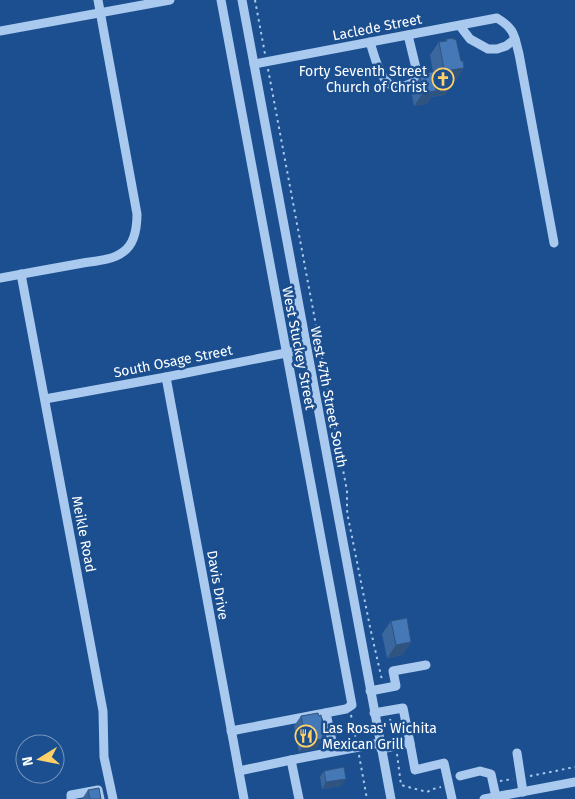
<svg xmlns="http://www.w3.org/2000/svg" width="575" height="799" font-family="'Fira Sans',sans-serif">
<rect width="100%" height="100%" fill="#1b4f8f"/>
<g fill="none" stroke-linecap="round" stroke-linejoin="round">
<g stroke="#a9c9ee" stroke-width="2" stroke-dasharray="2.5 4" stroke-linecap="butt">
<path d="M255 0 265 54"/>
<path d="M268 69 347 491V510L348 517 370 627 382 680"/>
<path d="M351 715 356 740"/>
<path d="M390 719 394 737"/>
<path d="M397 754 401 785 427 792 433 789 441 787"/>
<path d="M359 755 367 799"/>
<path d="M530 776 575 767"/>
<path d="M500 781 513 779"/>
</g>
<g stroke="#a9c9ee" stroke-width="9">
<path d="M221 0 352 705 346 709 231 731"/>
<path d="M242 0 391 799"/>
<path d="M460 26 470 39 488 49H497L506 46 515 39"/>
<path d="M0 31 170 0"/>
<path d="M370 42C377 64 384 102 415 81L416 68 408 35"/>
<path d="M254 64 497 18C515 29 514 35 519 54L554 243"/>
<path d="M21 274 103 711 104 757 113 799"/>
<path d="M0 278C28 273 55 268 83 263 96 261 113 260 123 252 135 244 137 227 137 214L98 0"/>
<path d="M166 377 244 799"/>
<path d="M45 399 166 377 306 349"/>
<path d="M370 691 396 686 393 671 426 665"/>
<path d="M326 713 334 751"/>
<path d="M374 713 403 708 410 743 381 749"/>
<path d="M410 743 415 770 444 763 452 799"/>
<path d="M517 753 523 792"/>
<path d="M239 771 291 760"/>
<path d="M460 776 480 771 491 774 496 797"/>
<path d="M71 799V795L98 790 100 799"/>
<path d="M299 799 291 760 380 743"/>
<path d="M484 799 575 782"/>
</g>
</g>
<g fill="#3a679d">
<path d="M446 39 456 81H454V82L445 95 431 97 427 104 414 106 411 90 420 77 426 76 428 73 433 72 430 55 439 42 445 41Z"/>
<path d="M391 621 411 642 402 655 387 658 382 634Z"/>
<path d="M301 716 325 736 316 749 299 752 294 726Z"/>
<path d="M324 771 341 786 322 789 320 777Z"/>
<path d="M88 790 101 799H82Z"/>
</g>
<g fill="#305480">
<path d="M464 68 456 81 442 83 451 70Z"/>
<path d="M454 82 445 95 431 97 427 104 414 106 423 93 435 86Z"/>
<path d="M411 642 402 655 387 658 396 645Z"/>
<path d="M322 736H325L316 749 299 752 306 742Z"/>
<path d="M346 779 341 786 322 789 326 782Z"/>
</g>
<g fill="#4478b7" stroke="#305480">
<path d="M454 38V40L456 39 461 61H463L464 68 451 70 454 82 435 86 436 91 423 93 420 77 428 75V73L444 69 439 42 447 41 446 39Z"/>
<path d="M407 618 411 642 396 645 391 621Z"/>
<path d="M318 713 319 716 321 715 325 736H322L323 739 306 742 301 716Z"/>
<path d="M344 767 346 779 326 782 324 771Z"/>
<path d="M99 788 101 799H90L88 790Z"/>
</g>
<defs>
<g id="church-ring" transform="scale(1.125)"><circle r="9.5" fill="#1b4f8f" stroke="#ffd166" stroke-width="1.5"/><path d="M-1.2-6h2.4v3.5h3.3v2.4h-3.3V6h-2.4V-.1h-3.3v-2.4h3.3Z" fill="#ffd166"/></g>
<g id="restaurant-ring" transform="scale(1.125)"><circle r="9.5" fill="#1b4f8f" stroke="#ffd166" stroke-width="1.5"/><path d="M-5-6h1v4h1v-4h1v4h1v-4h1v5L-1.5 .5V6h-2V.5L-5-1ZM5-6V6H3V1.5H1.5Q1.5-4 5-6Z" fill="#ffd166"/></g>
</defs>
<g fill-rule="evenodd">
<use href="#church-ring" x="443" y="79"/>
<use href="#restaurant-ring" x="306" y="736"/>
</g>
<g text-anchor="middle" stroke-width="5" stroke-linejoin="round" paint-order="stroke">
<g font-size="14" fill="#fff" stroke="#1b4f8f">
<text transform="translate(377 27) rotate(-11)" y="5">Laclede Street</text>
<text transform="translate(299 348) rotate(79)" y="5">West Stuckey Street</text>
<text transform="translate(173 361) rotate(-11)" y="5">South Osage Street</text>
<text transform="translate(329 397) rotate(79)" y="5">West 47th Street South</text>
<text transform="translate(84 534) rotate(79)" y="5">Meikle Road</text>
<text transform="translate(218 585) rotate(80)" y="5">Davis Drive</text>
</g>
<g font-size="14" fill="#fff" stroke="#1b4f8f" text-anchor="end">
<text x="427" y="76">Forty Seventh Street<tspan x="427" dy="16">Church of Christ</tspan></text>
<text x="322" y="733" text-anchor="start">Las Rosas' Wichita<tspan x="322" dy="16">Mexican Grill</tspan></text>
</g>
</g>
<g transform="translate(40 759) rotate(260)"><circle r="24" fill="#1b4f8f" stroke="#7695bc"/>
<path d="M0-4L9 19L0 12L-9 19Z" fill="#ffd166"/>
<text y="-8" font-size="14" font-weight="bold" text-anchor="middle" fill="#ffffff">N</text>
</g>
</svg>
